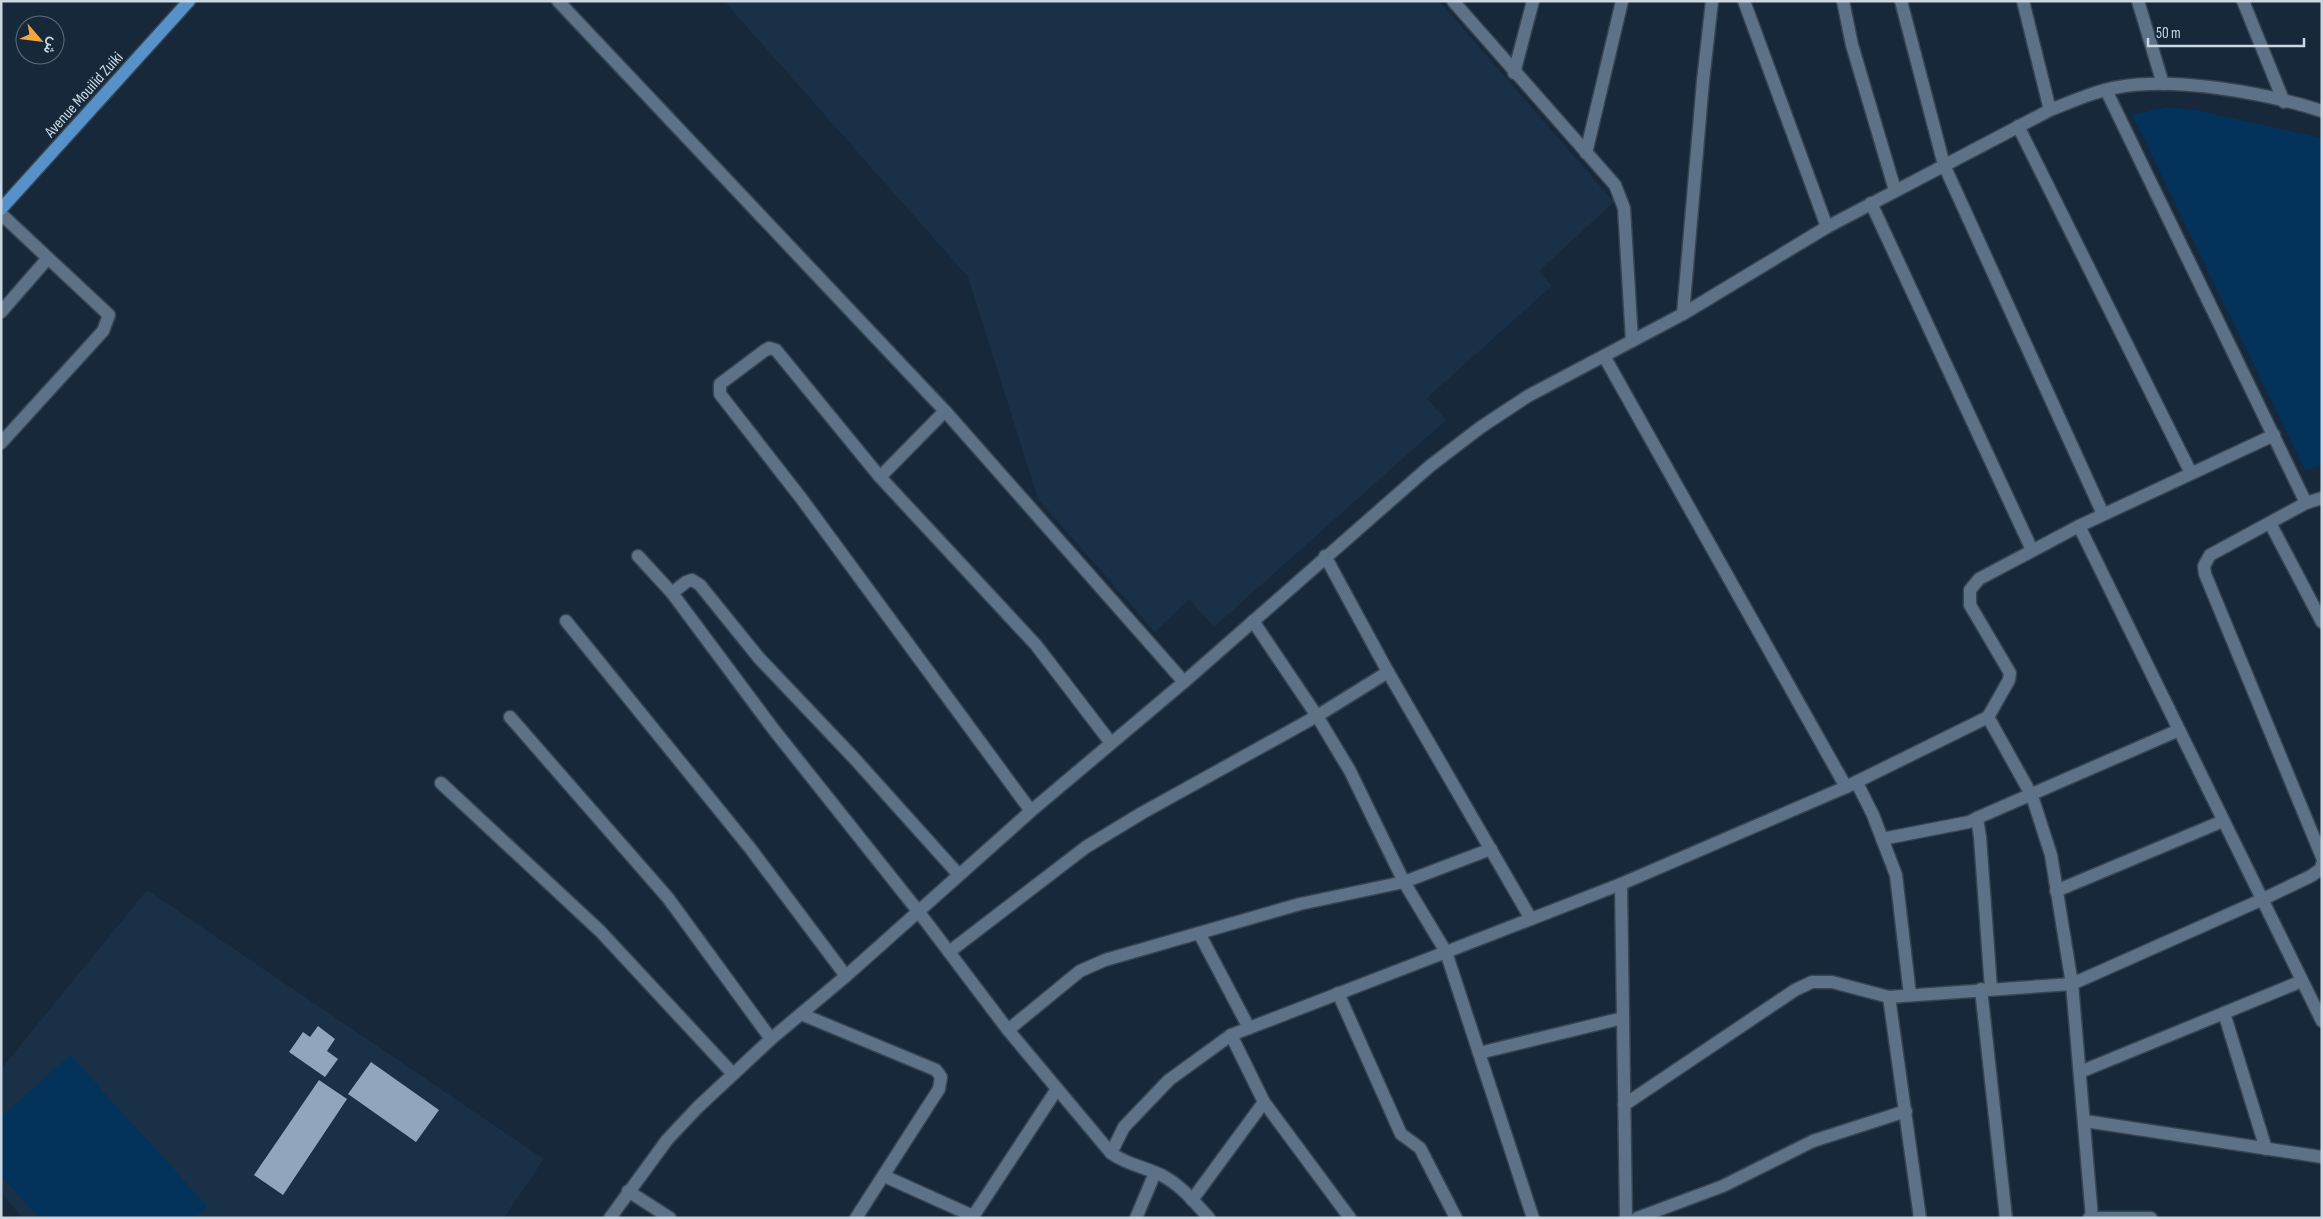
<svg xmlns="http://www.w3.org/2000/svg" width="2323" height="1219" font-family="'Sofia Sans Condensed',Vazirmatn,sans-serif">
<rect width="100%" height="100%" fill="#162839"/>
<g fill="#193047">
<path d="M724 1H1439L1614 202 1539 271 1552 286 1427 398 1446 420 1214 627 1189 599 1155 632 1038 499 968 277Z"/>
<path d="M147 890 544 1159 504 1218H23L1 1193V1069Z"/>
</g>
<g fill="#03335a">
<path d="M2166 107 2196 110 2322 138V465L2305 470 2132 115Z"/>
<path d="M70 1055 207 1206 194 1218H39L1 1176V1117Z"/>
</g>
<g fill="#91a6bd">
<path d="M318 1026 335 1039 327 1051 338 1059 325 1077 289 1052 303 1032 310 1037Z"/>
<path d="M371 1062 439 1110 416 1142 348 1094Z"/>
<path d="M319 1080 347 1099 283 1195 254 1175Z"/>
</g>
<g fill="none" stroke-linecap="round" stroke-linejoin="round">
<g stroke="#364452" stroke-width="15">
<g id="minor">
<path d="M558 1 945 411 1184 682"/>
<path d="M1453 1 1615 185 1624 208 1632 341"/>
<path d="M1744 1 1827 227"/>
<path d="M1843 1 1852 45 1895 190"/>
<path d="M1901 1 1944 165 2103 514"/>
<path d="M2023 1 2050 110"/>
<path d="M2138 1 2163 84"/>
<path d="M2243 1 2284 102"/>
<path d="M1514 73 1533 1"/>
<path d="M2106 90 2306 503 2322 498"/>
<path d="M2018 126 2191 473"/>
<path d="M1586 153 1622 1"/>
<path d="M1871 203 2032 550"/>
<path d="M1 214 109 315 103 331 1 443"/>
<path d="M1 312 48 258"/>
<path d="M1683 314 1703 81 1712 1"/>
<path d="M1604 356 1846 787"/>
<path d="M880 477 945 411"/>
<path d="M2306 503 2210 555 2204 566 2205 574 2322 857"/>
<path d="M2270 523 2322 622"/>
<path d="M2079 526 2322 1021"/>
<path d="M638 556 672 593 774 730 918 911 1008 1030 1111 1153C1127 1165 1146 1167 1163 1176 1182 1186 1195 1203 1209 1218"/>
<path d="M1325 556 1388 672 1531 919"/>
<path d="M672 593 686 582 692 580 700 585 759 658 853 757 959 875"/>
<path d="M566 621 750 848 846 976"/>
<path d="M1253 621 1317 716 1350 771 1404 882 1446 952 1621 884 1846 787 1988 717 2032 796 2051 855 2072 984 2092 1218"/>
<path d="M510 717 668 898 771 1039"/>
<path d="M1988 717 2009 680 2010 673 1970 605V590L1979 579 2079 526 2274 435"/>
<path d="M441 783 600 931 733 1074"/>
<path d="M1857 783 1873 815 1896 875 1910 995"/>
<path d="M1031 811 801 498 720 394V384L764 351 769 348 776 350 880 477 1036 645 1111 743"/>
<path d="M1882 839 1969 822 1977 818"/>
<path d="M1621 884 1626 1218"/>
<path d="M2056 891 2223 821"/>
<path d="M1199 933 1249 1028"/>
<path d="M949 952 1086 847 1142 813 1317 716 1388 672"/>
<path d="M1981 989 2006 1218"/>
<path d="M1991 989 1980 837 1977 818 2179 730"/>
<path d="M1338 993 1401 1134 1420 1148 1456 1218"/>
<path d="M1889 997 1920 1218"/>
<path d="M2224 1013 2266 1149"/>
<path d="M801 1014 936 1070 941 1077 939 1089 856 1218"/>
<path d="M1008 1030 1080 971 1105 960 1300 904 1404 882 1491 849"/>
<path d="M1231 1035 1264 1102 1350 1218"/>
<path d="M1479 1053 1623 1018"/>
<path d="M2080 1072 2302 981"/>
<path d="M1624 1105 1795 990 1812 982H1832L1889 997 2072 984 2261 900 2311 876 2321 869 2322 864"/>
<path d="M2085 1121 2322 1157"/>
<path d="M1111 1153 1124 1127 1169 1080 1231 1035 1446 952 1533 1218"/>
<path d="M884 1176 973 1216"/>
<path d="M628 1191 670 1218"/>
<path d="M1192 1200 1264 1102"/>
<path d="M610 1218 667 1140 698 1107 771 1039 846 976 1031 811 1184 682 1430 466 1481 427 1528 396 1683 314 1827 227 2050 110C2073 101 2095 91 2119 87 2177 77 2266 93 2322 111"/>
<path d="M972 1218 1057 1089"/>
<path d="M1136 1218 1155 1173"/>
<path d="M1637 1218 1723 1186 1813 1141 1906 1111"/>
<path d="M2089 1218H2151"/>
</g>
</g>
<g stroke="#364452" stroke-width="15">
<path id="major" d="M1 209 189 1"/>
</g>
<use href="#minor" stroke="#5d7286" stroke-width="12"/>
<use href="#major" stroke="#5691c9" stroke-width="12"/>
</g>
<g text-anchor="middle" stroke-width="5" stroke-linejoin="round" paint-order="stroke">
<g font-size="16" fill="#cbd7e2" stroke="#162839">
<text transform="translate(83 94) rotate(-48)" y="6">Avenue Mouilid Zuiki</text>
</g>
</g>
<rect width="2323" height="1219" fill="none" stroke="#cbd7e2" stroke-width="5"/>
<g transform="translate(40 40) rotate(118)"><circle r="24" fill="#162839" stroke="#5e6e7d"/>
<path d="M0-4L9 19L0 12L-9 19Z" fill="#f2a541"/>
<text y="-8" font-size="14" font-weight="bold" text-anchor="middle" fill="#cbd7e2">ش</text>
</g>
<path d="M2148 38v8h156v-8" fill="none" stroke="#cbd7e2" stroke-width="2.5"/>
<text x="2156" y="38" font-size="15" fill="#cbd7e2" stroke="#162839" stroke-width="4" paint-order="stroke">50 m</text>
</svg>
